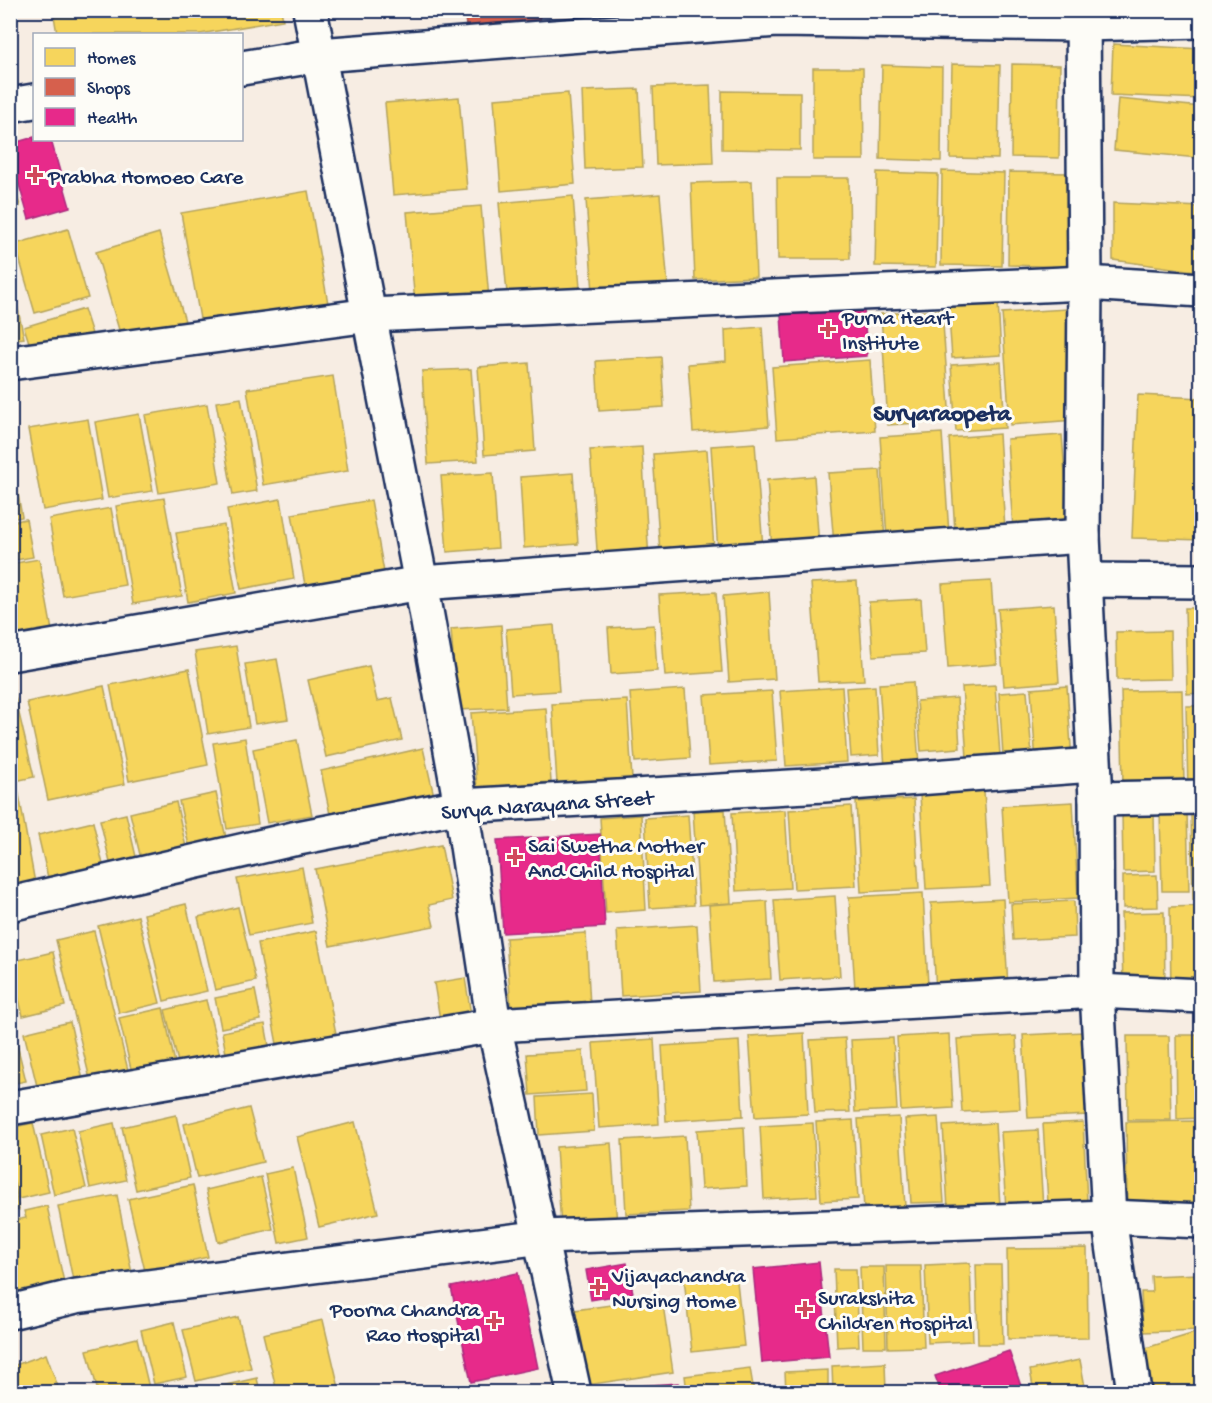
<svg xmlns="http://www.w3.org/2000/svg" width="1212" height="1403" font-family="'Gochi Hand',sans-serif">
<rect width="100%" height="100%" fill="#f7ede3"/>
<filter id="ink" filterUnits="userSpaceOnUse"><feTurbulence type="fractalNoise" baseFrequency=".0167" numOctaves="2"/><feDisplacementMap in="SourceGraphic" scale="12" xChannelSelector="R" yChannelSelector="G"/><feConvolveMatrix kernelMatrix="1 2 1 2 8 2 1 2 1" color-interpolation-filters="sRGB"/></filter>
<g filter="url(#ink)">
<g fill="#f6d55c" stroke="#b4a35d" stroke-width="1.5">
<path d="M53 10H281L283 20 200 34H57Z"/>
<path d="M1113 44 1202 49V99L1111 95Z"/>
<path d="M952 64 1000 65 998 159 950 158Z"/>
<path d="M1012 64 1060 65 1059 158 1011 157Z"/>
<path d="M882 65 942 67 941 161 880 159Z"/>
<path d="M813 68H863L864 160H813Z"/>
<path d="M710 85 713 163 656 165 653 87Z"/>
<path d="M639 89 643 167 585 169 582 91Z"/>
<path d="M722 91 800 92V150L722 149Z"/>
<path d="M568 93 575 184 501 191 494 99Z"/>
<path d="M459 97 467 189 393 195 385 103Z"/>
<path d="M1118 99 1202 107 1198 158 1114 150Z"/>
<path d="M942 171 1004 173 1002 266 941 265Z"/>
<path d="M10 172 20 206 10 209Z"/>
<path d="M877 172 938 174 936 267 875 266Z"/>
<path d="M1009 172 1070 173 1069 267 1008 265Z"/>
<path d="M777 178H849L850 259H778Z"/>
<path d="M752 181 756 277 695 280 691 183Z"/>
<path d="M308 191 329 309 202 330 181 213Z"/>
<path d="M660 194 668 286 593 292 586 200Z"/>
<path d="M573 196 580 288 507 294 499 203Z"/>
<path d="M1113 203 1202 207V272L1113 260Z"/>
<path d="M481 206 489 299 415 304 407 212Z"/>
<path d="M68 229 88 298 35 313 15 244Z"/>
<path d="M159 233 185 321 122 340 96 252Z"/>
<path d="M10 271 24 338 10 340Z"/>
<path d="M998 301 1001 355 952 358 948 304Z"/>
<path d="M84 309 93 337 33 355 24 327Z"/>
<path d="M1067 309 1075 420 1010 425 1002 313Z"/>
<path d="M942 310 950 421 888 425 881 314Z"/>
<path d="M762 327 769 426 693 432 688 364 726 361 725 330Z"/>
<path d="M661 357 664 407 599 411 596 361Z"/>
<path d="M870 360 875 431 777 438 772 367Z"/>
<path d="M1001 362 1005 428 956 431 951 365Z"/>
<path d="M529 363 535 451 484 455 478 367Z"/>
<path d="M471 369 478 461 428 464 422 371Z"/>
<path d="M333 376 348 471 263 485 247 389Z"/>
<path d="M1138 395 1202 398V540L1132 538Z"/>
<path d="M241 398 257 491 233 495 216 402Z"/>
<path d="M207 404 220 483 159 493 145 415Z"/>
<path d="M139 414 153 491 108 498 95 422Z"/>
<path d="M88 419 102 500 43 510 28 429Z"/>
<path d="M942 433 950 548 888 552 880 437Z"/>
<path d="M999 434 1005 529 955 532 949 438Z"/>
<path d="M1062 435 1069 526 1013 530 1007 439Z"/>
<path d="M755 443 763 548 718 552 711 446Z"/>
<path d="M642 447 649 560 598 564 590 450Z"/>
<path d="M10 448 22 517 10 519Z"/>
<path d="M707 450 714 549 660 553 653 454Z"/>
<path d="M880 470 885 541 834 545 828 473Z"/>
<path d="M493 473 498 548 447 552 441 476Z"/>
<path d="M573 473 578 544 524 548 520 477Z"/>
<path d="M814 476 819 547 772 550 767 480Z"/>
<path d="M164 498 182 596 133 604 116 506Z"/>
<path d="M281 499 294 579 241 589 227 509Z"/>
<path d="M371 500 384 572 305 585 292 514Z"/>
<path d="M111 508 125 585 63 596 49 519Z"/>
<path d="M26 519 33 557 10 561V522Z"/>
<path d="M224 525 236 593 188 602 176 533Z"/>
<path d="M39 559 53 636 10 644V564Z"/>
<path d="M857 581 864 680 818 682 811 583Z"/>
<path d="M991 581 997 664 948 668 942 584Z"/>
<path d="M716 592 722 672 665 676 659 595Z"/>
<path d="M769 592 775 679 729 682 723 596Z"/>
<path d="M921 599 925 653 873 656 869 602Z"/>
<path d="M1054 605 1059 682 1004 686 998 609Z"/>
<path d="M1185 608H1202V693L1187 694Z"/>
<path d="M501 625 507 708 457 710 451 629Z"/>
<path d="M554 625 559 691 511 694 506 629Z"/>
<path d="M654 625 657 671 611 674 608 628Z"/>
<path d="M1170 631 1171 679 1117 680 1116 632Z"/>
<path d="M236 646 249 727 208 734 195 652Z"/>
<path d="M277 659 288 719 255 724 245 664Z"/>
<path d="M369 666 377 701 392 698 402 740 326 757 308 680Z"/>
<path d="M189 669 208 765 129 781 110 685Z"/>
<path d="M913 682 919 765 885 768 879 684Z"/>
<path d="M12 684 34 777 10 782V685Z"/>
<path d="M995 685 1001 769 968 772 962 687Z"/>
<path d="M104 686 125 784 48 800 27 702Z"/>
<path d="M875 686 879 755 851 757 846 688Z"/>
<path d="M1067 686 1072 762 1036 764 1031 689Z"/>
<path d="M842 687 847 762 786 766 780 691Z"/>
<path d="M685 689 690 758 635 762 630 693Z"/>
<path d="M1182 690 1184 784 1123 785 1121 691Z"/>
<path d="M772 691 777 761 709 765 704 695Z"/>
<path d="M1027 691 1033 769 1004 771 999 693Z"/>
<path d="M957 698 960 748 921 751 917 701Z"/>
<path d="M627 700 632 779 557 784 552 704Z"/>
<path d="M1186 706H1202V790L1188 791Z"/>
<path d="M546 708 551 782 477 787 471 713Z"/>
<path d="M245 738 258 824 227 829 213 743Z"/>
<path d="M297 740 312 815 267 823 253 749Z"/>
<path d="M423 748 434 796 331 819 321 771Z"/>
<path d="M18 789 35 883 10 888V791Z"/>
<path d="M984 791 990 886 926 889 920 795Z"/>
<path d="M216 793 231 860 194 868 179 801Z"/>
<path d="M914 799 919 889 861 892 856 802Z"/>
<path d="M176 802 192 874 147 884 130 813Z"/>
<path d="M1073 802 1078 898 1008 902 1002 806Z"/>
<path d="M851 806 856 886 794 889 789 810Z"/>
<path d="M725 810 731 903 699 905 693 811Z"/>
<path d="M785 810 790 888 736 891 732 813Z"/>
<path d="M1122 812H1154L1155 871 1123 872Z"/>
<path d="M1160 812H1187L1189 891H1162Z"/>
<path d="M126 814 141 878 115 884 100 820Z"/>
<path d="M1202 814V899L1193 900 1191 815Z"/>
<path d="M641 815 646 910 606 913 600 818Z"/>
<path d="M688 815 694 905 650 908 645 818Z"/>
<path d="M93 822 105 873 50 886 38 835Z"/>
<path d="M441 845 452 900 429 905 434 926 330 946 315 869Z"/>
<path d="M302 867 312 923 249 935 237 879Z"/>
<path d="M1157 875 1158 907 1123 908V876Z"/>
<path d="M923 893 928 985 855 989 849 897Z"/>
<path d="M835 896 840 976 780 980 774 900Z"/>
<path d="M1003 899 1008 987 936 992 931 903Z"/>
<path d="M767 901 771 979 714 982 709 905Z"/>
<path d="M1074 901 1075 937 1013 940 1011 904Z"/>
<path d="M186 904 207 991 164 1001 144 914Z"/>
<path d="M1202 906V999H1171L1170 907Z"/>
<path d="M238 907 256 981 215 990 198 917Z"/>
<path d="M1164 912 1165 985H1123L1121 913Z"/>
<path d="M138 916 160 1003 119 1013 98 926Z"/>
<path d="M697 925 701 991 621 996 617 930Z"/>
<path d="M94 931 128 1070 90 1079 56 940Z"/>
<path d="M316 931 338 1044 279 1055 258 943Z"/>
<path d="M586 933 590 1006 511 1010 506 938Z"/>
<path d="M53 952 65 1006 23 1016 10 962Z"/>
<path d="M465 978 474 1033 443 1038 434 983Z"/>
<path d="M10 987 17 1013 10 1014Z"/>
<path d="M255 990 261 1020 221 1028 215 998Z"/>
<path d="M206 1000 220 1056 179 1066 165 1010Z"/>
<path d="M163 1008 175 1063 132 1073 119 1018Z"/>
<path d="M70 1022 83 1080 38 1090 24 1033Z"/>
<path d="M265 1024 272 1062 229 1070 222 1032Z"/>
<path d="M10 1028H13L26 1081 10 1084Z"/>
<path d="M1083 1032 1088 1115 1028 1118 1023 1035Z"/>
<path d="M804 1033 808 1114 755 1117 749 1036Z"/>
<path d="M949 1034 953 1108 901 1111 897 1037Z"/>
<path d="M1176 1035H1202V1118L1177 1119Z"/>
<path d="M1016 1036 1020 1109 962 1112 957 1039Z"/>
<path d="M1127 1036H1169L1171 1120H1128Z"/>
<path d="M845 1038 850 1112 815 1113 810 1040Z"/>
<path d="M893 1038 897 1110 855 1112 851 1040Z"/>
<path d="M654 1039 659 1124 599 1128 593 1043Z"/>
<path d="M739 1041 743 1116 666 1121 662 1046Z"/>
<path d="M583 1051 586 1091 530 1095 527 1054Z"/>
<path d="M592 1094 594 1131 539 1135 537 1097Z"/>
<path d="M249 1108 263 1162 197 1178 184 1124Z"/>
<path d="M176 1115 190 1178 136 1190 122 1127Z"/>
<path d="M899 1117 905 1206 864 1209 858 1119Z"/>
<path d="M938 1117 944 1202 911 1203 905 1119Z"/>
<path d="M853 1120 858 1199 821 1201 816 1122Z"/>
<path d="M1201 1121 1202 1207H1127L1126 1122Z"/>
<path d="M355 1122 378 1213 319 1227 297 1137Z"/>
<path d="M1083 1122 1087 1201 1048 1203 1043 1124Z"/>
<path d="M33 1123 49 1192 18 1199 10 1165V1128Z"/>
<path d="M114 1123 126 1180 90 1188 78 1131Z"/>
<path d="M813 1123 817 1196 764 1199 760 1126Z"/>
<path d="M995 1123 1000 1206 948 1209 943 1126Z"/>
<path d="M744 1127 747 1186 701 1189 697 1130Z"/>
<path d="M72 1128 86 1188 54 1195 41 1135Z"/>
<path d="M1038 1130 1043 1207 1006 1209 1001 1132Z"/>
<path d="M685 1136 689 1211 626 1214 622 1140Z"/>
<path d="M611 1143 617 1224 561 1228 556 1147Z"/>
<path d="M293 1168 308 1237 279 1243 265 1174Z"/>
<path d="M10 1171 19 1210 10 1212Z"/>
<path d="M261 1177 273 1229 218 1242 206 1190Z"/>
<path d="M193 1185 208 1257 145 1271 128 1199Z"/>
<path d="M117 1195 133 1279 75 1290 58 1206Z"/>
<path d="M47 1206 66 1291 10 1298V1221L26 1218 24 1211Z"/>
<path d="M1087 1248 1088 1338 1008 1339 1007 1249Z"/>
<path d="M1197 1256H1202V1330L1143 1332 1141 1292H1152L1151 1276 1198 1274Z"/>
<path d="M970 1263 973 1341 928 1343 925 1265Z"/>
<path d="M976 1265H1001L1003 1344H978Z"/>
<path d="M886 1266H921L924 1347 888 1348Z"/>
<path d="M860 1267H884L886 1347H863Z"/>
<path d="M834 1269H856L859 1346 837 1347Z"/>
<path d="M736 1272 744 1346 692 1352 684 1278Z"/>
<path d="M662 1298 673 1372 587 1385 575 1310Z"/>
<path d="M238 1317 251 1368 196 1381 183 1330Z"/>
<path d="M323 1320 340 1392H277L263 1334Z"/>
<path d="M174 1322 187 1377 154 1384 141 1330Z"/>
<path d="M1198 1332 1202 1344V1392H1149L1136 1351Z"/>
<path d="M137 1338 150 1392H98L87 1350Z"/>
<path d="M46 1354 60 1392H20L10 1367Z"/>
<path d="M1080 1360 1086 1392H1034L1030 1370Z"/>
<path d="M885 1363 886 1392H833L832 1366Z"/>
<path d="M750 1368 754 1392H687L685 1376Z"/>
<path d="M828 1370V1392H786L785 1372Z"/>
<path d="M257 1378 260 1392H195Z"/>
</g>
<g fill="#d6604d" stroke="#9e5152" stroke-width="1.5">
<path d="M464 10H539L540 19 466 26Z"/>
<path d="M558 10H585L558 13Z"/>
</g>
<g fill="#e7298a" stroke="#aa2b7d" stroke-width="1.5">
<path d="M34 137V140H51L70 207 29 219 10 154V144Z"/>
<path d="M864 309 867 356 784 362 781 315Z"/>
<path d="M600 834 605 927 503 933 497 840Z"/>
<path d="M819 1262 829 1357 762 1363 753 1269Z"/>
<path d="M627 1263 633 1293 591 1300 586 1270Z"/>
<path d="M518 1273 538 1368 471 1382 451 1287Z"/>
<path d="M1009 1351 1023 1392H941L935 1376Z"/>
<path d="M678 1383V1392H610V1388Z"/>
</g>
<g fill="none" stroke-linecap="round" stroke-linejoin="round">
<g stroke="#1b2f5e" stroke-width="38">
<g id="minor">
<path d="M310 10 421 583 461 806 494 1025 574 1392"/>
<path d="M1083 10 1085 283 1083 536 1096 799 1097 991 1109 1217 1134 1392"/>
<path d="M242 68 319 55 777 20 1083 24 1202 21"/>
<path d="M10 105 34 101"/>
<path d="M10 363 370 315 1085 283 1202 290"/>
<path d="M1086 580 1202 581"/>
<path d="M10 654 421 583 1083 536"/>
<path d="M1096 799 1202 797"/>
<path d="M10 904 293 839 461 806 824 785 1093 765"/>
<path d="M10 1108 494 1025 1097 991 1202 996"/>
<path d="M10 1312 76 1296 543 1237 1109 1217 1202 1221"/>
</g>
</g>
<use href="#minor" stroke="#fdfcf7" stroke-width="33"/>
</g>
</g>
<g fill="#d1495b" stroke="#fdfcf7" stroke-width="2">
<path d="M32 166h6v6h6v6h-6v6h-6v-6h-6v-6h6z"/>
<path d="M825 320h6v6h6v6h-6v6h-6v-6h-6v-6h6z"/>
<path d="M512 848h6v6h6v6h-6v6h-6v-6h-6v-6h6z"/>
<path d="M595 1278h6v6h6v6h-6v6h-6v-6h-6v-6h6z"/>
<path d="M802 1300h6v6h6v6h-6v6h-6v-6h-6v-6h6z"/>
<path d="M491 1312h6v6h6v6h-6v6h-6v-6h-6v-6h6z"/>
</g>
<g text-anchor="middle" stroke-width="6" stroke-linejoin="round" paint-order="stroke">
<g font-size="22" fill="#1b2f5e" stroke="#fdfcf7" text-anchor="start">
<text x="48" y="183">Prabha Homoeo Care</text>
<text x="842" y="324">Purna Heart<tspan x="842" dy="25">Institute</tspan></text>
<text x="528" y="852">Sai Swetha Mother<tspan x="528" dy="25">And Child Hospital</tspan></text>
<text x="612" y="1282">Vijayachandra<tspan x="612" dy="25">Nursing Home</tspan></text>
<text x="818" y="1304">Surakshita<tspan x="818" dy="25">Children Hospital</tspan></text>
<text x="480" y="1316" text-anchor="end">Poorna Chandra<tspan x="480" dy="25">Rao Hospital</tspan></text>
</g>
<g font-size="22" fill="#1b2f5e" stroke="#fdfcf7">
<text transform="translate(547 803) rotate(-4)" y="8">Surya Narayana Street</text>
</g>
<g font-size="24" font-weight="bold" fill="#1b2f5e" stroke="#fdfcf7">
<text x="942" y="420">Suryaraopeta</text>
</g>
</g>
<rect width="1212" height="1403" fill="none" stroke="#fdfcf7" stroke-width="36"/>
<rect x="18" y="18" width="1176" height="1367" fill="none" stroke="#1b2f5e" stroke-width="2" filter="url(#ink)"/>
<rect x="33" y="33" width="210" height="108" fill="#fdfcf7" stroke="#a3aaba" stroke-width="1.5"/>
<rect x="45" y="48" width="30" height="18" fill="#f6d55c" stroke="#a3aaba" stroke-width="1.5"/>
<text x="87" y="63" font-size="18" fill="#1b2f5e">Homes</text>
<rect x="45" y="78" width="30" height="18" fill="#d6604d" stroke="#a3aaba" stroke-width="1.5"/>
<text x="87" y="93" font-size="18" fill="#1b2f5e">Shops</text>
<rect x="45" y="108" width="30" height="18" fill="#e7298a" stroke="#a3aaba" stroke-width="1.5"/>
<text x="87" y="123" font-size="18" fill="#1b2f5e">Health</text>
</svg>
